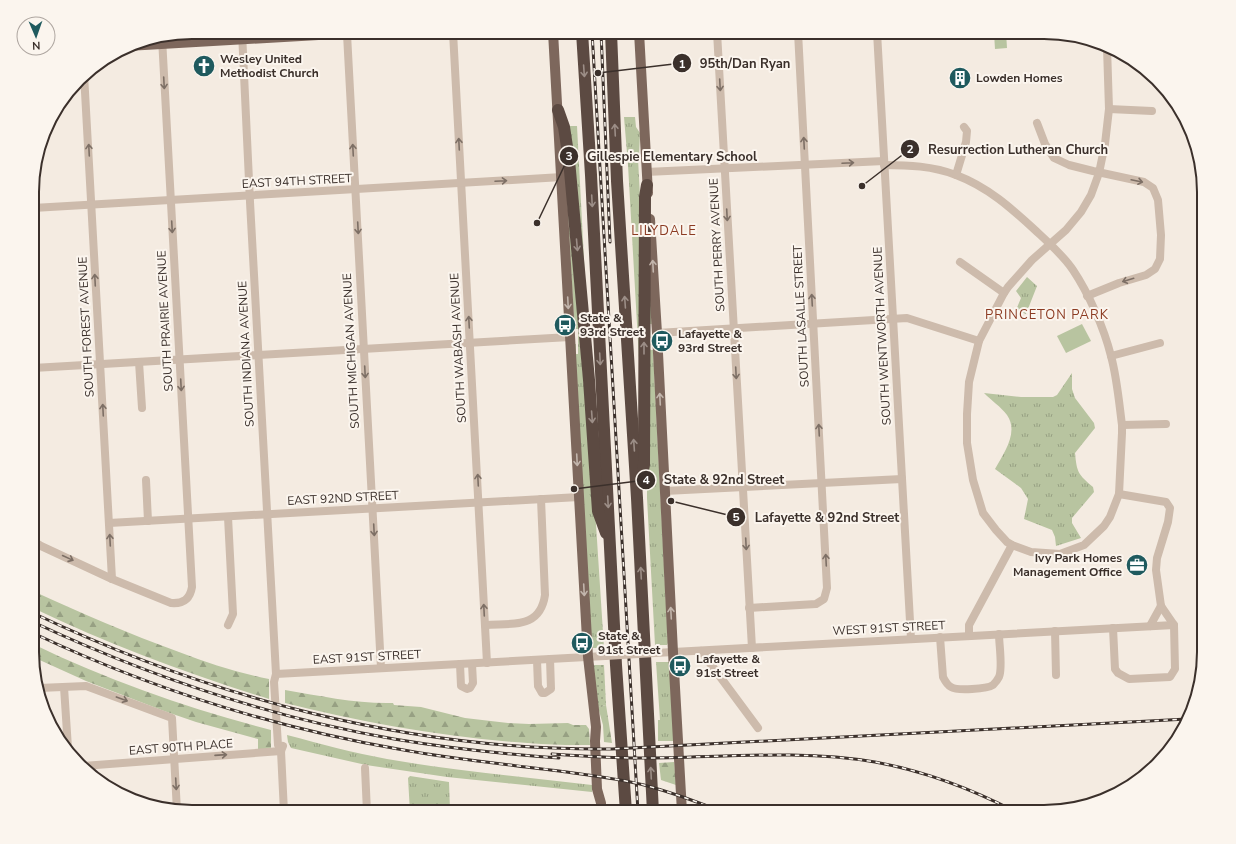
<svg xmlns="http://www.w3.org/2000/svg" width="1236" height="844" font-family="'Nunito Sans',sans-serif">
<defs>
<pattern id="grass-tufts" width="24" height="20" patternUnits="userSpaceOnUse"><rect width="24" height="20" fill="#b8c4a0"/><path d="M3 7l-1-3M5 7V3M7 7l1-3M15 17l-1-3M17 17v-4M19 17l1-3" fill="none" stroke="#97a083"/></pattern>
<pattern id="forest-firs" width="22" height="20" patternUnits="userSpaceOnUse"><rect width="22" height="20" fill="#b8c4a0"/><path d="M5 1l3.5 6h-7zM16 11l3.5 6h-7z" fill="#97a083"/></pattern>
<pattern id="garden-dots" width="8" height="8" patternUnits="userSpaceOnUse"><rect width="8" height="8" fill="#b8c4a0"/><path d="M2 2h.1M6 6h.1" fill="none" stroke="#97a083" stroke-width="1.8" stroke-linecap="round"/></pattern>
</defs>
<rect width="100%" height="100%" fill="#f4ebe1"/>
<g fill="url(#grass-tufts)">
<path d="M624 117H635L636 127 640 133 639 156 638 158 642 236 640 377 628 165Z"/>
<path d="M567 126H577L585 279Z"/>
<path d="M567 197 595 509 604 648H591L574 344H576V354H578V329H575L574 324Z"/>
<path d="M648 249 652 324H649L650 349 651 350H653L668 643 667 645H655L647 498Z"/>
<path d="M1027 277 1037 286 1026 314 1016 310 1021 298 1016 291Z"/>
<path d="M1072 373V389L1075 398 1094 423 1095 428 1075 453C1077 473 1078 474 1093 487L1094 492 1072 518V523L1081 538 1056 546 1055 537 1052 530 1024 519 1028 499 1021 488 995 469C1004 453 1019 432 1007 415 1001 407 991 400 984 393L1021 397H1053L1057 395Z"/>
<path d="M656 662H669L674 741H658V720H660Z"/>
<path d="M287 735C321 744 354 753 387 759 455 771 524 777 592 785V792L447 777 366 765 291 748 288 742Z"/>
<path d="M410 776 449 782 450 810C443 807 436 805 430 812H410L408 778Z"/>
</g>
<g fill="url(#forest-firs)">
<path d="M33 591C81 613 129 634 179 652 208 663 238 673 269 679V699C188 674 110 645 33 608Z"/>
<path d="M33 644C109 681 190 709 271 730V749H258V739L196 722 164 711 86 681 33 657Z"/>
<path d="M285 690C321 696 357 704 393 703L394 705 421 707 465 718 508 723 529 724 568 723 573 725H586L589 729 590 745C574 745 557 745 541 744 455 739 369 724 285 703Z"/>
<path d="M606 705 612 743 604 742 603 725 598 707Z"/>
<path d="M674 762 676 785 661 780 659 763Z"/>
</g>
<path fill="url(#garden-dots)" d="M595 665H604L606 705 598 707 593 666Z"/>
<g fill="#b8c4a0">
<path d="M994 32H1006L1007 48 995 49Z"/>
<path d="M1082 324 1091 341 1066 353 1057 336Z"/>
</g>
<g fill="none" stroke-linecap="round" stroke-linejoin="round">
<g stroke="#cdbbac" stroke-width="8">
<path d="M242 32 250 202 276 674 274 682 278 745 281 751"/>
<path d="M453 32 487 663"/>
<path d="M717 32 752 648"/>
<path d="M877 32 911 639"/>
<path d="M347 34 381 668"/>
<path d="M84 74 112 579"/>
<path d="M1109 109 1152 111"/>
<path d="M1037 123 1045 144 1054 158 1069 165 1093 171 1144 182 1153 188 1158 200 1161 235 1160 259 1155 269 1146 275 1119 283 1087 296"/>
<path d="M884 165C908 165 933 166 956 175 988 187 1011 208 1035 230 1048 242 1063 255 1073 270 1089 294 1104 328 1111 356 1117 378 1119 402 1122 425V433L1119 494 1110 517 1104 526 1084 545 1060 554 1031 552 1012 545 1007 542 996 530 983 513 973 480 967 443V414L969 382 979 341 1004 293 1008 287 1032 260 1066 230 1081 212 1091 195 1099 173 1105 144 1109 109 1107 47"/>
<path d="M646 172 884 161"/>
<path d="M956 175 966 142 967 131 964 127"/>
<path d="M33 208 562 177"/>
<path d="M960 262 1004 293"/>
<path d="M657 333 907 318 979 341"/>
<path d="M1111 356 1160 343"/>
<path d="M139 362 142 408"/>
<path d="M33 368 570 337"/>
<path d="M1122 425 1166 424"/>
<path d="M146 480 148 521"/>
<path d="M665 491 902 479"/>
<path d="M228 517 233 614 228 625"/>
<path d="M109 523 579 497"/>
<path d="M33 541 41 546 112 579 171 603C183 604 190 599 192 587L162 38"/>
<path d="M749 608 816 604 824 599 827 588 798 32"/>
<path d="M485 625C513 623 540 629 545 595L541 499"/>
<path d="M1150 626 1161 606"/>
<path d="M1113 628 1115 669 1118 673 1129 679 1170 677 1175 669 1174 625 1161 606 1156 570 1157 558 1168 522 1170 508 1166 502 1119 494"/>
<path d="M1055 631 1056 675"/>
<path d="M969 636V625L1012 545"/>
<path d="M940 637 943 677C945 681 947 685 951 687 957 691 987 689 993 685 995 683 998 679 999 677 1003 668 999 645 999 634"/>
<path d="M701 651 758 728"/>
<path d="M655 653 1174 625"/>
<path d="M537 660 538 686 542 693H545L551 689 550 659"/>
<path d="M460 664 461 686 467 689 470 688 473 683 472 664"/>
<path d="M276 674 605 656"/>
<path d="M64 687 68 748"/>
<path d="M39 688 86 686 172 718 177 811"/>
<path d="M283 746 281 751 284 812"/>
<path d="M83 766 281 751"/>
<path d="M365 768 367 812"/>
<path d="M440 812H442"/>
</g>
<g stroke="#7d675c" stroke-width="10">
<path d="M553 32 588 657 596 727 595 741 597 789 601 803V812"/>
<path d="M639 32 648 193"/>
<path d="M185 33 209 32"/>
<path d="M127 46 370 32"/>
<path d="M650 219 657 333 673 652 682 812"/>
</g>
<g stroke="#5c4a42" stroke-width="12">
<path d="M582 32 591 175 616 665 626 812"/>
<path d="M611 32 617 181 637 498 653 812"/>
<path d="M558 110 564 127 569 160 589 380 598 511 606 533"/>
<path d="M641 479 644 465 645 197 647 185"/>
</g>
<g stroke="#3b302b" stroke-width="3">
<g id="rail">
<path d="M592 32 638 812"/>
<path d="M601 32 610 242"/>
<path d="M33 613C214 699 411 751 612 749L1187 719"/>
<path d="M33 622C148 676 269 717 394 739 448 748 503 754 559 758"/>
<path d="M33 633C149 688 272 727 398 749 451 759 505 764 559 771 587 775 616 778 644 785 670 792 696 801 722 812"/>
<path d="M552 754C581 756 610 758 639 758 718 758 797 749 875 762 924 771 972 789 1016 812"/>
</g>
</g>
<use href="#rail" stroke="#fbf5ee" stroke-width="1.5" stroke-dasharray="4.5" stroke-linecap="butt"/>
<path stroke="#cdbbac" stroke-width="8" d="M605 656 655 653"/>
</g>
<defs><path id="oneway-shaft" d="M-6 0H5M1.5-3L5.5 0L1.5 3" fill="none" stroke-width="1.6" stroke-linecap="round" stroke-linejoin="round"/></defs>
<g stroke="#9c8e87">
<use href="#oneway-shaft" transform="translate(584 71) rotate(86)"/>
<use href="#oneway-shaft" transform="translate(615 130) rotate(-93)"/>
<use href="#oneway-shaft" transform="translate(592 201) rotate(87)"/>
<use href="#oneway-shaft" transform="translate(577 245) rotate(85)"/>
<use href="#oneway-shaft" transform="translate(625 302) rotate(-94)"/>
<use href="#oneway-shaft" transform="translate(644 348) rotate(-90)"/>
<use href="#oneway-shaft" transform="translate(600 359) rotate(87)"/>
<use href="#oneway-shaft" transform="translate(592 417) rotate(86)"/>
<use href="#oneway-shaft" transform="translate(634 445) rotate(-94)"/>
<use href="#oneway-shaft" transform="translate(608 502) rotate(87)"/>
<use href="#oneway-shaft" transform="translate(641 573) rotate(-93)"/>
<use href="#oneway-shaft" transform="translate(651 773) rotate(-93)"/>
</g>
<g stroke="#7d6f65">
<use href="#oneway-shaft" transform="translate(164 83) rotate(87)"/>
<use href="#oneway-shaft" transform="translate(720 85) rotate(87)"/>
<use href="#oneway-shaft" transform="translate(804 143) rotate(-93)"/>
<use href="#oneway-shaft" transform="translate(459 144) rotate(-93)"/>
<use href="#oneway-shaft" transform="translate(89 150) rotate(-93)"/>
<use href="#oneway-shaft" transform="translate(353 150) rotate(-93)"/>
<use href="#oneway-shaft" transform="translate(848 163) rotate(-3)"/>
<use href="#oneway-shaft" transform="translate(501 181) rotate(-3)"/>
<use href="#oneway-shaft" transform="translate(1137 181) rotate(12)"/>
<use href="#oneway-shaft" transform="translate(727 215) rotate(87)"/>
<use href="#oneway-shaft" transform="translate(172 227) rotate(87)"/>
<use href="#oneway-shaft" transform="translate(358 228) rotate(87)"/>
<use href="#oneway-shaft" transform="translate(95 280) rotate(-93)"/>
<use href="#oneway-shaft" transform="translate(1128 280) rotate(163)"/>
<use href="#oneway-shaft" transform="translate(812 300) rotate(-93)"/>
<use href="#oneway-shaft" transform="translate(469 322) rotate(-93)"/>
<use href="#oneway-shaft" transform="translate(365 372) rotate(87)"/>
<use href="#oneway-shaft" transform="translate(736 373) rotate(87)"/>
<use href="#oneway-shaft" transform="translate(181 385) rotate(87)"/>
<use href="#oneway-shaft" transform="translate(103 410) rotate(-93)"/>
<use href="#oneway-shaft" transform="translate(819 430) rotate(-93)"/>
<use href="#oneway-shaft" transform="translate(478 480) rotate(-93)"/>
<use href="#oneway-shaft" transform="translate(374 530) rotate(87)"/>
<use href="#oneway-shaft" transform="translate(110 540) rotate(-93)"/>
<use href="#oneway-shaft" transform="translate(746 544) rotate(87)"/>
<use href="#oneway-shaft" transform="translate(68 558) rotate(25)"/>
<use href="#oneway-shaft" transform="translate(826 560) rotate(-93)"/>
<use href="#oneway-shaft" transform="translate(484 610) rotate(-93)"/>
<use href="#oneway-shaft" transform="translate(122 699) rotate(20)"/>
<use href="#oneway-shaft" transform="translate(221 755) rotate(-4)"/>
<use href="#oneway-shaft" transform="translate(176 784) rotate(87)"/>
</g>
<g stroke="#c2b5ac">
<use href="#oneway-shaft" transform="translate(653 266) rotate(-93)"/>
<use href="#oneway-shaft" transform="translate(568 303) rotate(87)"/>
<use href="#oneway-shaft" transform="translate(660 399) rotate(-93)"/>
<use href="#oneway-shaft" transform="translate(577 460) rotate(87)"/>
<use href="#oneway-shaft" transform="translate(584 590) rotate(87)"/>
<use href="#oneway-shaft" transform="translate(671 613) rotate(-93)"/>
</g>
<defs>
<g id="church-disc" transform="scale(1.15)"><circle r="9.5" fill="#1f5a5e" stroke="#fbf5ee"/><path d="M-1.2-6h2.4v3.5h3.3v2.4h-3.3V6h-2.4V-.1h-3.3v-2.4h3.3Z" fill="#fff"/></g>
<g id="building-disc" transform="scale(1.15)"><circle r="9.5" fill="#1f5a5e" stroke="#fbf5ee"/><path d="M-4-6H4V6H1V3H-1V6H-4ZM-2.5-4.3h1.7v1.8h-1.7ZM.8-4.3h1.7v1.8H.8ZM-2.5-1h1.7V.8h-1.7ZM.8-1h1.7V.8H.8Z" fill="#fff"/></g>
<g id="bus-disc" transform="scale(1.15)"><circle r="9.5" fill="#1f5a5e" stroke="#fbf5ee"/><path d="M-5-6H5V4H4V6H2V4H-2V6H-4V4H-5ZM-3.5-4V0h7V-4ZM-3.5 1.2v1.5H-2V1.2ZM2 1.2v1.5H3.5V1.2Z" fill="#fff"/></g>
<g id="office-disc" transform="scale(1.15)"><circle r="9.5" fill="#1f5a5e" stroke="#fbf5ee"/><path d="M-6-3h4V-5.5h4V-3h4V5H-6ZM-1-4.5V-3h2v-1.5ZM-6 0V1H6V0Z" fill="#fff"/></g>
</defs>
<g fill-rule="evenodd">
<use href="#church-disc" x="204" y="66"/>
<use href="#building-disc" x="960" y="78"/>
<use href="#bus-disc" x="565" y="325"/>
<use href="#bus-disc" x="662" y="341"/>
<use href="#office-disc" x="1137" y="565"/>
<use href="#bus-disc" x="582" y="643"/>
<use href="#bus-disc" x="680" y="666"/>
</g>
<g text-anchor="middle" stroke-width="4" stroke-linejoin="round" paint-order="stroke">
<g font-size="12" font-weight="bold" fill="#3b302b" stroke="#fbf5ee" text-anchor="start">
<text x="220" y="63">Wesley United<tspan x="220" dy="14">Methodist Church</tspan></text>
<text x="976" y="82">Lowden Homes</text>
<text x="580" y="322">State &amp;<tspan x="580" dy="14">93rd Street</tspan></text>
<text x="678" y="338">Lafayette &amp;<tspan x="678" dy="14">93rd Street</tspan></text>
<text x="1122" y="562" text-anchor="end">Ivy Park Homes<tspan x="1122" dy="14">Management Office</tspan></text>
<text x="598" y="640">State &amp;<tspan x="598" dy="14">91st Street</tspan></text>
<text x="696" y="663">Lafayette &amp;<tspan x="696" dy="14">91st Street</tspan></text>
</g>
<g font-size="12" fill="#3b302b" stroke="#fbf5ee">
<text transform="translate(297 181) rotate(-3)" y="4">EAST 94TH STREET</text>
<text transform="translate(717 245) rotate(-93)" y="4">SOUTH PERRY AVENUE</text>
<text transform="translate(801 316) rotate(-93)" y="4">SOUTH LASALLE STREET</text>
<text transform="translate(165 321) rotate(-93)" y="4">SOUTH PRAIRIE AVENUE</text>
<text transform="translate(86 327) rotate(-93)" y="4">SOUTH FOREST AVENUE</text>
<text transform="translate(882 336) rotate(-93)" y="4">SOUTH WENTWORTH AVENUE</text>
<text transform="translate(458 348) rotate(-93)" y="4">SOUTH WABASH AVENUE</text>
<text transform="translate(351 351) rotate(-93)" y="4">SOUTH MICHIGAN AVENUE</text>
<text transform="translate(246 354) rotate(-93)" y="4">SOUTH INDIANA AVENUE</text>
<text transform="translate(343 498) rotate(-3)" y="4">EAST 92ND STREET</text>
<text transform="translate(889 628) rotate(-3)" y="4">WEST 91ST STREET</text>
<text transform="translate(367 657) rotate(-3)" y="4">EAST 91ST STREET</text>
<text transform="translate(181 747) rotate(-4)" y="4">EAST 90TH PLACE</text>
</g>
<g font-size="13" letter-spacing="1" fill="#8c3b22" stroke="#fbf5ee">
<text x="664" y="235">LILYDALE</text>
<text x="1047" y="319">PRINCETON PARK</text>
</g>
</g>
<path d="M0 0H1236V844H0ZM192 39H1044A153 153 0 0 1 1197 192V652A153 153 0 0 1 1044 805H192A153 153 0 0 1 39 652V192A153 153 0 0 1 192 39Z" fill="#fbf5ee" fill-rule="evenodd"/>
<path fill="none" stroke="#3b302b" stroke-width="2" d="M192 39H1044A153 153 0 0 1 1197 192V652A153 153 0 0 1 1044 805H192A153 153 0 0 1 39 652V192A153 153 0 0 1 192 39Z"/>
<path fill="none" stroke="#3b302b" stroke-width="1.5" d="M598 73L682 63M862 186L910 149M537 223L569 156M574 489L646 480M671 501L736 517"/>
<g fill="#3b302b" stroke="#fbf5ee" stroke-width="1.5">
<circle cx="598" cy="73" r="4"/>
<circle cx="862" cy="186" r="4"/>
<circle cx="537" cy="223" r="4"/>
<circle cx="574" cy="489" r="4"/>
<circle cx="671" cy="501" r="4"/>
<circle cx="682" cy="63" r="10"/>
<circle cx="910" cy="149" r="10"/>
<circle cx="569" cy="156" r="10"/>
<circle cx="646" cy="480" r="10"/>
<circle cx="736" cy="517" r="10"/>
</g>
<g font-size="12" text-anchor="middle" font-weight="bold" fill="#fff">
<text x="682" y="68">1</text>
<text x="910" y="153">2</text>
<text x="569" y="160">3</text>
<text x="646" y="484">4</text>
<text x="736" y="521">5</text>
</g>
<g font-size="13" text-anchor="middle" font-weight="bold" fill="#3b302b" stroke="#fbf5ee" stroke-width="4" stroke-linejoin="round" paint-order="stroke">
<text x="745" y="68">95th/Dan Ryan</text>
<text x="1018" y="154">Resurrection Lutheran Church</text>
<text x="672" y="161">Gillespie Elementary School</text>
<text x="724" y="484">State &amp; 92nd Street</text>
<text x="827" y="522">Lafayette &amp; 92nd Street</text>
</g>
<g transform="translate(36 36) rotate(178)"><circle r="19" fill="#fbf5ee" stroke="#aea6a0"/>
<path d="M0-3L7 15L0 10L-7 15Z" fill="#1f5a5e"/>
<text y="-6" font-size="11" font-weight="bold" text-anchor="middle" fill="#3b302b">N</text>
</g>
</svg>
